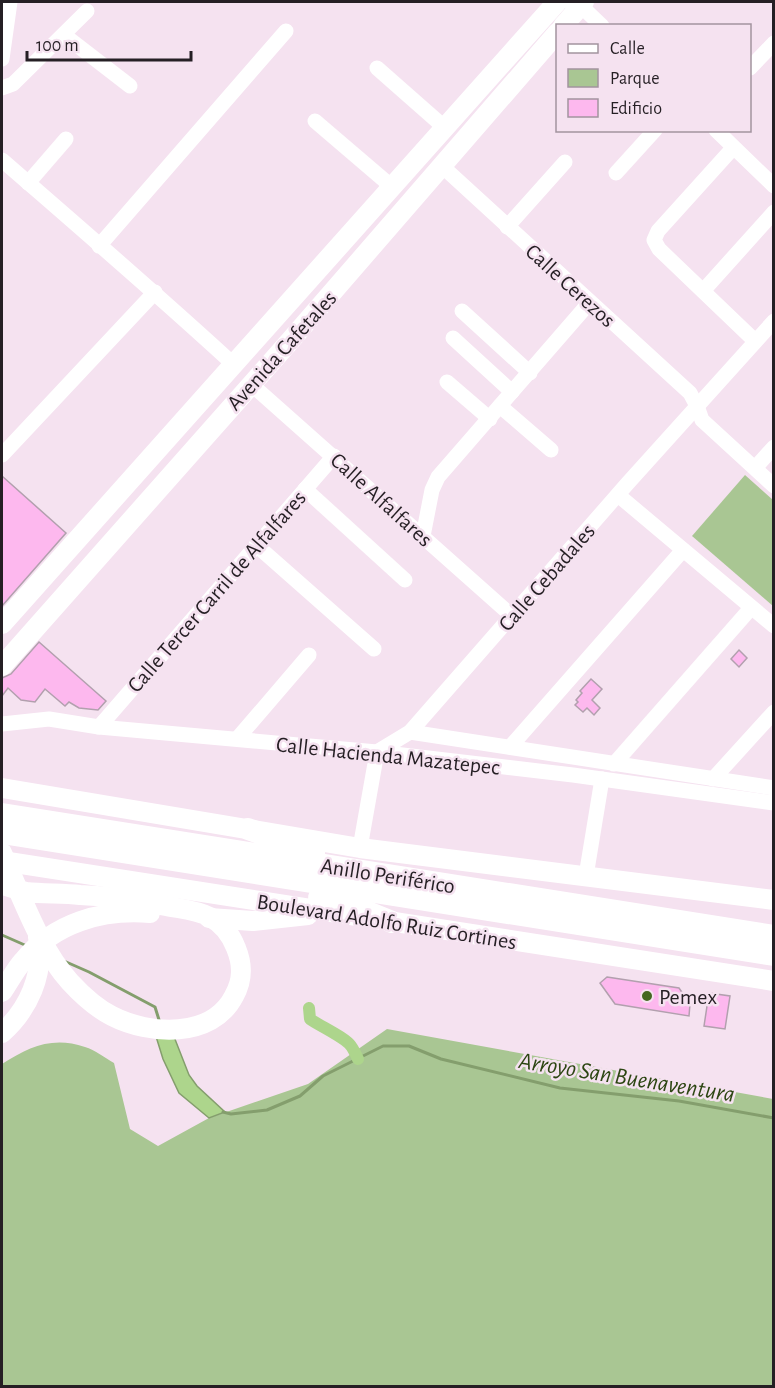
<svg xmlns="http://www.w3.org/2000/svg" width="775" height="1388" font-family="'Alegreya Sans',sans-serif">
<rect width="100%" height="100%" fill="#f5e2f0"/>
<g fill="#a9c693">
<path d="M745 475 773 500V606L692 536Z"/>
<path d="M387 1029 773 1099V1386H2V1064C29 1047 52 1036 85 1047 95 1050 105 1058 114 1063L130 1129 158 1146 209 1118 308 1084Z"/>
</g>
<path fill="#add58c" stroke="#849e6d" stroke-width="1.5" d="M171 1029 189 1075 197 1086 225 1112 209 1118 179 1093 163 1059 154 1030Z"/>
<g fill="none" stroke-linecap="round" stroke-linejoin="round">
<g stroke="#849e6d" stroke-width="3">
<path d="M2 935 27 946"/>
<path d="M64 961 89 972 155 1007 160 1023"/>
<path d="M223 1112 231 1114 267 1110 300 1096 323 1076 383 1046H409L441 1059 560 1088 679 1101 774 1118"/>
</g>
<path stroke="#add58c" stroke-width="12" d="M309 1008 310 1019C320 1026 346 1038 351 1046 354 1050 356 1055 358 1059"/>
</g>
<g fill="#fdb8ee" stroke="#b2a0ae" stroke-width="1.5">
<path d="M2 476 66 533 2 606Z"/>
<path d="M39 642 106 701 98 710 79 708 69 702 65 706 45 689 35 702 21 700 8 688 2 696V678L11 674Z"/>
<path d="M739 650 747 658 739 667 731 659Z"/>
<path d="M591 679 602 689 592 700 600 708 594 715 587 708 583 712 575 705 578 702 576 700 582 693 580 691Z"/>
<path d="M607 977 679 988 690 1004 689 1016 615 1004 600 983Z"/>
<path d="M709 993 730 996 725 1029 704 1026Z"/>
</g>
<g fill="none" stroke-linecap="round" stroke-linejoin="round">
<g stroke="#fff" stroke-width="15">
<path d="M570 2 581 6 602 26"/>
<path d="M64 35 130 86"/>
<path d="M2 59 10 2"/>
<path d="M377 68 444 127"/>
<path d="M750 68 774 43"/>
<path d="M2 88 13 84 87 11"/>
<path d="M315 121 391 186"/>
<path d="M716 130 774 186"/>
<path d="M733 148 658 231 654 240 659 249 755 341"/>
<path d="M2 160C79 227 157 294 232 363"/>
<path d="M442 166 690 393 697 406 702 420 774 486"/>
<path d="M616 173 655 130"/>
<path d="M28 183 66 139"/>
<path d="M507 227 565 162"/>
<path d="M99 246 286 31"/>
<path d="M703 291 774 212"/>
<path d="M462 311 530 373"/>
<path d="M453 338 512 392"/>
<path d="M447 382 490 419"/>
<path d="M251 384 512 616"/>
<path d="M500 406 551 450"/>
<path d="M2 455 155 292"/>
<path d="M755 468 774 447"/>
<path d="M305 489 405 580"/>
<path d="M618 495 774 626"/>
<path d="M423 536 432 490 438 477 590 302"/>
<path d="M256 545 374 649"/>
<path d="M2 724 49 719 99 727 377 752 573 775 774 803"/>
<path d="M99 727 334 456"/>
<path d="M410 732 774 788"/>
<path d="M237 739 309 655"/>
<path d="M510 747 683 550"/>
<path d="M377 752 410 732 627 484 774 321"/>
<path d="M614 764 751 608"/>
<path d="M713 779 774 712"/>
<path d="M360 848 377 752"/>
<path d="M586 876 602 779"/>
</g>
<g stroke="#fff" stroke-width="20">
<path d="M563 26 584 2"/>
<path d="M2 624C186 415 372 209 557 2"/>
<path d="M2 666 290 341 558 32"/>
<path d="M2 788 360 848 774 900"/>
<path d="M2 853C21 894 39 948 70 982 82 995 96 1008 112 1016 149 1035 212 1039 234 996 243 980 243 965 236 948 231 935 223 924 210 917 197 910 181 909 166 906 138 901 109 896 80 895 62 893 44 894 26 892 17 890 10 887 2 885"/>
<path d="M2 861 774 981"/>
<path d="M209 918 253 921 308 915"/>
<path d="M2 992C9 982 15 970 23 961 54 923 102 909 150 913"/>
<path d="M2 1033C28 1010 45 974 38 937"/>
</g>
<g stroke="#fff" stroke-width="22">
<path d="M2 814 774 936"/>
<path d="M248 829 314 853"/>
<path d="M2 833 774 955"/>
<path d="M319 898 350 905 392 922"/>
</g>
</g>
<circle fill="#446820" stroke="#f5e2f0" stroke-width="2" cx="647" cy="996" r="6"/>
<g text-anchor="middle" stroke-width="5" stroke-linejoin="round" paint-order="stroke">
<g font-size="22" fill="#251f24" stroke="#f5e2f0">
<text transform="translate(571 285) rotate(42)" y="8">Calle Cerezos</text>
<text transform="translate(281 350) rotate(-48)" y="8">Avenida Cafetales</text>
<text transform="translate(382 499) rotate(42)" y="8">Calle Alfalfares</text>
<text transform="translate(546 577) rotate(-49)" y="8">Calle Cebadales</text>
<text transform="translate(216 591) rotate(-49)" y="8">Calle Tercer Carril de Alfalfares</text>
<text transform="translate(388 755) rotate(6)" y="8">Calle Hacienda Mazatepec</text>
<text transform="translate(388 875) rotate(9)" y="8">Anillo Periférico</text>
<text transform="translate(387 921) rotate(9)" y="8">Boulevard Adolfo Ruiz Cortines</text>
</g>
<g font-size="22" fill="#251f24" stroke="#f5e2f0" text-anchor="start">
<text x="659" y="1004">Pemex</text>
</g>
<g font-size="24" font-style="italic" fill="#2d4613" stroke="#f5e2f0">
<text transform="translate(627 1077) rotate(9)" y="8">Arroyo San Buenaventura</text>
</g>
</g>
<rect width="775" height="1388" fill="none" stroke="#251f24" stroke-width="6"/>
<rect x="556" y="24" width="195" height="108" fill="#f5e2f0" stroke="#a2949e" stroke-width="1.5"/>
<rect x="568" y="44" width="30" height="9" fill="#ffffff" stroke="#a2949e" stroke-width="1.5"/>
<text x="610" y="54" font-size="18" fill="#251f24">Calle</text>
<rect x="568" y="69" width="30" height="18" fill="#a9c693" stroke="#a2949e" stroke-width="1.5"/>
<text x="610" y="84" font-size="18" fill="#251f24">Parque</text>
<rect x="568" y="99" width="30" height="18" fill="#fdb8ee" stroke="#a2949e" stroke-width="1.5"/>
<text x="610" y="114" font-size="18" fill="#251f24">Edificio</text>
<path d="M27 51v9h164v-9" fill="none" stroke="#251f24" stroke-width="3"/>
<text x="36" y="51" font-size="18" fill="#251f24" stroke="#f5e2f0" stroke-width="4.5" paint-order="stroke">100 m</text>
</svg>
